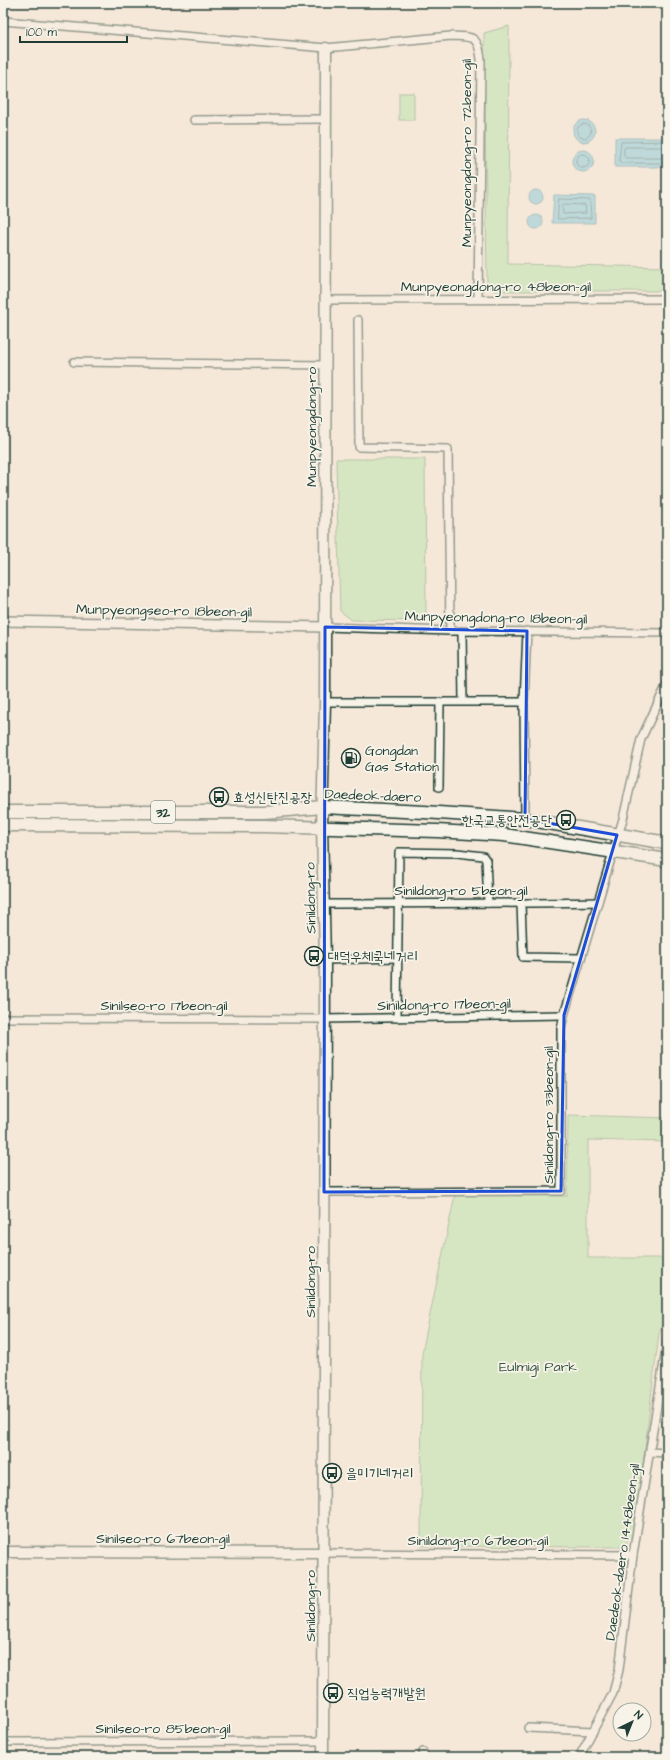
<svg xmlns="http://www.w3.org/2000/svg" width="670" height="1760" font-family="'Architects Daughter','Poor Story',sans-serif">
<rect width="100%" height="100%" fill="#f5e8d9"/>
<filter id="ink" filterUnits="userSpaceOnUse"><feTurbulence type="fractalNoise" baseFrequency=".025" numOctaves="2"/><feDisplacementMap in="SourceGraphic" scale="8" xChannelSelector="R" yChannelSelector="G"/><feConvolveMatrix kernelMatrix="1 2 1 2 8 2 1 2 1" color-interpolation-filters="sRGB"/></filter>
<g filter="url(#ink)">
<g fill="#b2e5a6" stroke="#68916d">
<path d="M509 26 508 264 667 267V291H494L487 284 484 33Z"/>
<rect x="399" y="93" width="15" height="27"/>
<path d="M336 459H425L426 621 352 620 340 611Z"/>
<path d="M568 1115 667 1118V1142L588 1140V1258H667V1306L659 1334 652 1389 635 1533 622 1547 421 1546 422 1353 455 1195 567 1196Z"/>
</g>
<g fill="#7bc6db" stroke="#568f98">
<circle cx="584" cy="131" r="11"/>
<rect x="615" y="138" width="52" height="29"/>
<circle cx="583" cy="161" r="11"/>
<circle cx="536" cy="197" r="7"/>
<path d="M554 195 595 196V223H552Z"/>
<circle cx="536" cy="222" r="7"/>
</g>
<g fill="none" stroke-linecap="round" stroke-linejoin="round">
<g stroke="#447477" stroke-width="1">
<circle cx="584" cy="131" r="7"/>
<path d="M667 141 621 142 619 161 621 163H667"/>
<path d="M667 147H626L624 148V156L626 158H667"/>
<circle cx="583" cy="161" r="7"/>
<path d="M559 199 590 200 591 218 558 219Z"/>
<path d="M564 204 585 205 586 213 563 214 562 206Z"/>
</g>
<g stroke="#1f3d34" stroke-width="10">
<g id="minor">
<path d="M3 21 326 48 451 36C473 37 478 35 481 59L478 299"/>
<path d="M194 120 326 119"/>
<path d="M325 300 667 299"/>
<path d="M358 320 359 447 448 449 450 631"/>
<path d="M74 362 325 365"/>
<path d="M325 627 450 631 667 633"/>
<path d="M462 631 463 701"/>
<path d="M325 702H524"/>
<path d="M439 787 440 702"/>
<path d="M525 819 524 702 527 631"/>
<path d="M325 904C416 903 507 904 598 902"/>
<path d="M521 904 523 957 580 958"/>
<path d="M325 960 397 958"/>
<path d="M3 1018 324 1019 564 1015"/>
<path d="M397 1018 399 852 457 853 483 856 486 860 488 903"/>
<path d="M324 1192 561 1191V1029L564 1015 623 819 641 739 667 684"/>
<path d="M650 1452 667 1453"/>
<path d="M324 1553 633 1555"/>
<path d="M528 1728 593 1731"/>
<path d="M3 1742 323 1741"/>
<path d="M423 1752V1757"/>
<path d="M579 1757 613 1693 619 1670 633 1555 667 1343"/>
</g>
</g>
<g stroke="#1f3d34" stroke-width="12">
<path id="tertiary" d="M3 621 325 627"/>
</g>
<g stroke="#1f3d34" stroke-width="13">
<g id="secondary">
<path d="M3 1552 324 1553"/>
<path d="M323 1757 325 960 322 826 325 702 326 48"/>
</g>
</g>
<g stroke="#1f3d34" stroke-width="15">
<g id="primary">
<path d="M3 812H264L323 807 424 812 525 819 667 843"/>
<path d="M3 825 263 826 437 831 504 835 667 860"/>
</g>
</g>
<use href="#minor" stroke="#f7f3e8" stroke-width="7"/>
<use href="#tertiary" stroke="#f7f3e8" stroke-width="9"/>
<use href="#secondary" stroke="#f7f3e8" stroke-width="10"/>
<use href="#primary" stroke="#f7f3e8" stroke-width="12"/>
</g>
</g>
<path d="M0 0H670V1760H0ZM325 627 527 631 525 819 617 835 564 1015 561 1191 324 1192Z" fill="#f5e8d9" fill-opacity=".55" fill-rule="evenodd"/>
<path fill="none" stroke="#1d4ed8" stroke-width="3" stroke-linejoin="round" d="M325 627 527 631 525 819 617 835 564 1015 561 1191 324 1192Z"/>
<defs>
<g id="fuel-ring" transform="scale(1)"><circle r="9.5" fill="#f7f3e8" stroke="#1f3d34" stroke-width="1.5"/><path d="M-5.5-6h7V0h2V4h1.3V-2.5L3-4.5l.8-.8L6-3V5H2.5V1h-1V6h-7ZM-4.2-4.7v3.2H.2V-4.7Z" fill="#1f3d34"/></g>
<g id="bus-ring" transform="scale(1)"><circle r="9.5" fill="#f7f3e8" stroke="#1f3d34" stroke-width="1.5"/><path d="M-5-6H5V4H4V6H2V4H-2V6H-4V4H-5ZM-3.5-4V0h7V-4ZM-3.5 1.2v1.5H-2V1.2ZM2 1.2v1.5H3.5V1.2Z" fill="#1f3d34"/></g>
</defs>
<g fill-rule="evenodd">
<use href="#fuel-ring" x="351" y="758"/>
<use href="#bus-ring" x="219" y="797"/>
<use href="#bus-ring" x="566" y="820"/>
<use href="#bus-ring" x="314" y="956"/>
<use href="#bus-ring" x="332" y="1473"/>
<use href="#bus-ring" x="333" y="1693"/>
</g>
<g text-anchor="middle" stroke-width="3.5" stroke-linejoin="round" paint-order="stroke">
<rect fill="#f7f3e8" stroke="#60746a" stroke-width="1" x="151" y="801" width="24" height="22" rx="3"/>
<g font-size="13" font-weight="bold" fill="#1f3d34">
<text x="163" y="817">32</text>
</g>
<g font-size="14" fill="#1f3d34" stroke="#f7f3e8">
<text transform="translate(466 153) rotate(-90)" y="5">Munpyeongdong-ro 72beon-gil</text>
<text x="496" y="291">Munpyeongdong-ro 48beon-gil</text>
<text transform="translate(311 427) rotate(-90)" y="5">Munpyeongdong-ro</text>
<text transform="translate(164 610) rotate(1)" y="5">Munpyeongseo-ro 18beon-gil</text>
<text transform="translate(496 617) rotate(1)" y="5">Munpyeongdong-ro 18beon-gil</text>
<text transform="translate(373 795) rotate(2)" y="5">Daedeok-daero</text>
<text x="461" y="895">Sinildong-ro 5beon-gil</text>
<text transform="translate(310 898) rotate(-91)" y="5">Sinildong-ro</text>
<text transform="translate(444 1004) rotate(-1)" y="5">Sinildong-ro 17beon-gil</text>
<text x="164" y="1010">Sinilseo-ro 17beon-gil</text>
<text transform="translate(548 1115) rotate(-90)" y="5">Sinildong-ro 33beon-gil</text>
<text transform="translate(310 1282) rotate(-90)" y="5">Sinildong-ro</text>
<text x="163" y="1543">Sinilseo-ro 67beon-gil</text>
<text x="478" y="1545">Sinildong-ro 67beon-gil</text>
<text transform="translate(622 1552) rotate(-82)" y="5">Daedeok-daero 1448beon-gil</text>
<text transform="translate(310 1606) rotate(-90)" y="5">Sinildong-ro</text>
<text x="163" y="1733">Sinilseo-ro 85beon-gil</text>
</g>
<g font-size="14" fill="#1f3d34" stroke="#f7f3e8" text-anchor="start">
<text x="365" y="755">Gongdan<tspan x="365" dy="16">Gas Station</tspan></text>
<text x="233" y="802">효성신탄진공장</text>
<text x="552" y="825" text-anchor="end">한국교통안전공단</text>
<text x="328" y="961">대덕우체국네거리</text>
<text x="346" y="1478">을미기네거리</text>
<text x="347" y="1698">직업능력개발원</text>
</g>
<g font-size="14" fill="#355645" stroke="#f7f3e8">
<text x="538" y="1371">Eulmigi Park</text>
</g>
</g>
<rect width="670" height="1760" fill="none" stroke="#f7f3e8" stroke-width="16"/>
<rect x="8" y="8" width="654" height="1744" fill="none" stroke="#1f3d34" stroke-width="1.5" filter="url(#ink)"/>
<g transform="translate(632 1722) rotate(43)"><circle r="19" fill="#f7f3e8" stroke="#a1aaa0"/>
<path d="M0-3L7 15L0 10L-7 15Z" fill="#1f3d34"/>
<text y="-6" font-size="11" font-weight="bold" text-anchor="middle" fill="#1f3d34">N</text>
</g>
<path d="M20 36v6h107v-6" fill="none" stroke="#1f3d34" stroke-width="2"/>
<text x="26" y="36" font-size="12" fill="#1f3d34" stroke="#f7f3e8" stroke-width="3" paint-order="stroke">100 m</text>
</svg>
